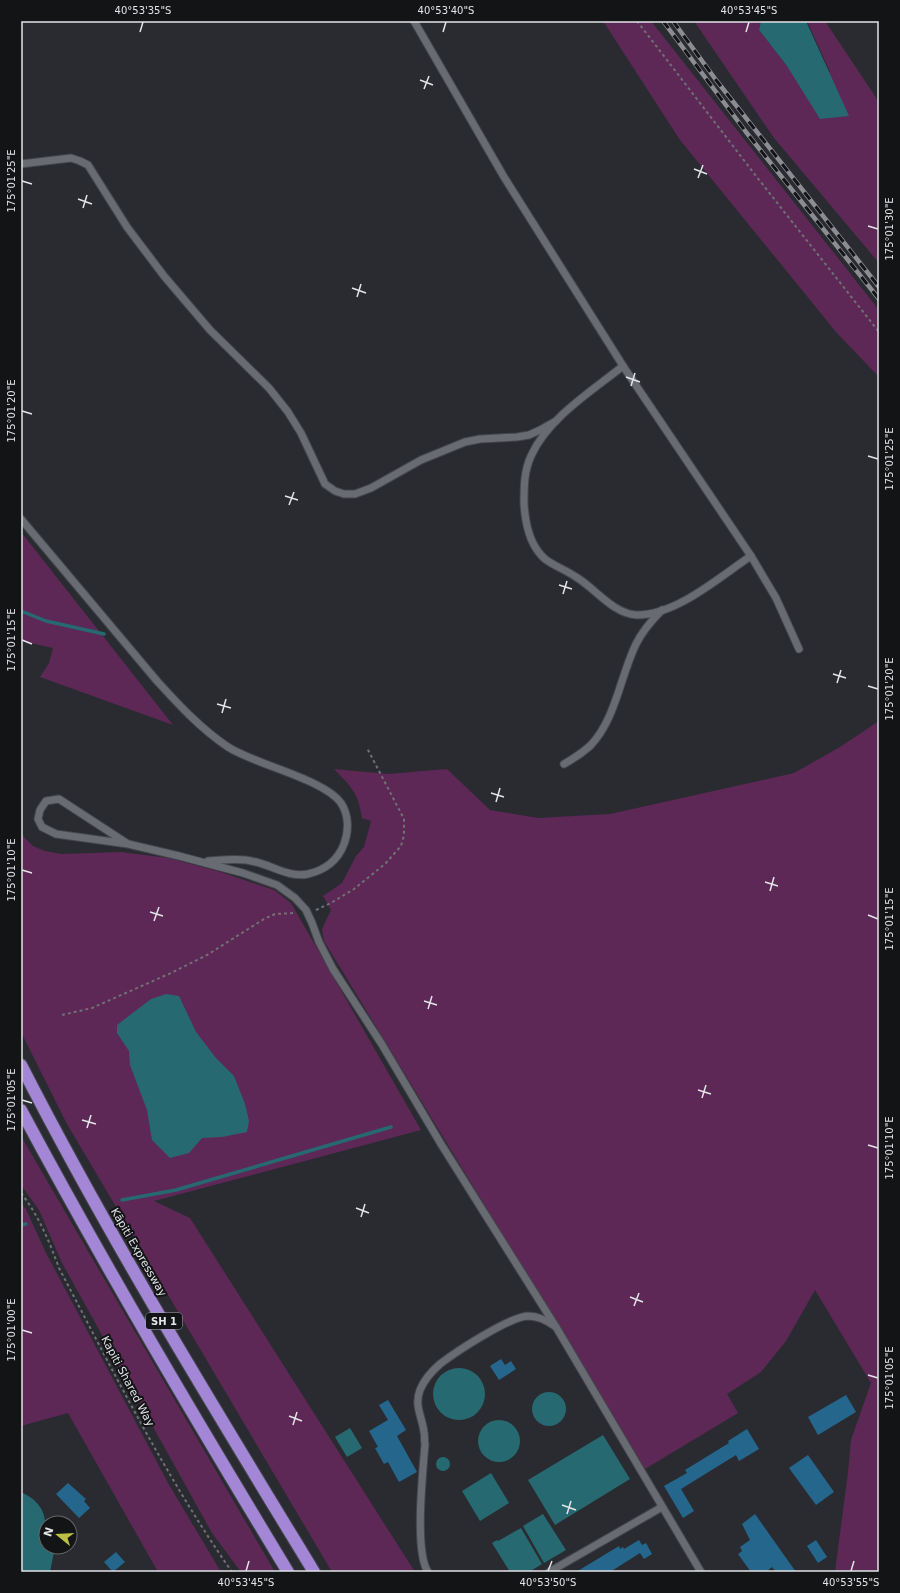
<svg xmlns="http://www.w3.org/2000/svg" width="900" height="1593" font-family="'DejaVu Sans',sans-serif">
<rect width="100%" height="100%" fill="#292b31"/>
<g fill="#5d2856">
<path d="M603 21H651L879 310V377L836 332 680 140Z"/>
<path d="M694 21H761L759 30 787 66 830 72 807 21H825L879 102V263L774 138Z"/>
<path d="M21 532 173 725 40 677 49 663 53 648 21 641Z"/>
<path d="M879 721V1572H835L848 1472 851 1440 871 1383 815 1290 786 1341 761 1372 727 1394 738 1413 645 1469 324 941 322 929 331 910 323 896 342 883 356 856 364 847 371 821 362 818C358 792 351 787 334 769L388 774 447 769 490 810 538 818 610 814 794 773 840 747Z"/>
<path d="M21 834 33 846 45 851 61 854 121 852 168 858 221 872 274 890 291 903 421 1130 154 1201 190 1218 415 1572H332L67 1124 21 1032Z"/>
<path d="M21 1136 275 1572H241L212 1533 62 1263 39 1210 21 1185Z"/>
<path d="M21 1203 26 1209 45 1251 168 1483 221 1572H158L68 1413 21 1426Z"/>
</g>
<g fill="#276971">
<path d="M761 21H806L849 116 820 119 787 66 759 30Z"/>
<path d="M166 994 179 996 196 1032 216 1058 234 1076 245 1104 249 1121 247 1132 222 1137 202 1138 189 1153 170 1158 152 1140 147 1110 130 1065 129 1051 117 1033V1025L151 999Z"/>
<circle cx="459" cy="1394" r="26"/>
<circle cx="549" cy="1409" r="17"/>
<circle cx="499" cy="1441" r="21"/>
<path d="M350 1428 362 1448 347 1457 335 1437Z"/>
<path d="M603 1435 630 1479 555 1525 528 1480Z"/>
<circle cx="443" cy="1464" r="7"/>
<path d="M491 1473 509 1503 480 1521 462 1491Z"/>
<path d="M21 1492C48 1505 46 1520 46 1547H55L50 1572H21Z"/>
<path d="M543 1514 566 1550 544 1563 523 1526Z"/>
<path d="M521 1528 542 1564 529 1572H510L492 1543 497 1540 498 1541Z"/>
</g>
<g fill="none" stroke-linecap="round" stroke-linejoin="round">
<g stroke="#276971" stroke-width="3.5">
<path d="M21 611 46 621 104 634"/>
<path d="M122 1200 176 1190 391 1127"/>
<path d="M21 1225 26 1224"/>
</g>
</g>
<g fill="#25678c">
<path d="M501 1359 505 1365 511 1361 516 1369 499 1380 490 1366Z"/>
<path d="M846 1395 856 1412 818 1435 808 1417Z"/>
<path d="M388 1400 406 1430 397 1436 417 1472 399 1482 388 1462 384 1464 375 1448 378 1447 369 1431 388 1420 379 1405Z"/>
<path d="M747 1429 759 1449 739 1461 736 1455 681 1489 694 1511 683 1518 664 1486 687 1473 685 1470 729 1443 728 1441Z"/>
<path d="M808 1455 834 1492 816 1505 789 1468Z"/>
<path d="M68 1483 86 1499 84 1501 90 1508 79 1518 56 1494Z"/>
<path d="M755 1514 796 1572H776L772 1567 766 1572H751L738 1554 742 1551 740 1547 750 1540 742 1524Z"/>
<path d="M639 1540 642 1545 646 1543 652 1554 644 1559 640 1553 610 1572H576L619 1546 620 1549 623 1547 624 1549Z"/>
<path d="M816 1540 827 1557 818 1563 807 1546Z"/>
<path d="M116 1552 125 1562 113 1572 104 1562Z"/>
</g>
<g fill="none" stroke-linecap="round" stroke-linejoin="round">
<g stroke="#44464b" stroke-width="9">
<g id="lane">
<path d="M414 21 504 177 625 369 751 556 776 598 799 649"/>
<path d="M21 164 71 158 80 161 88 165 127 227 164 276 210 330 269 388 288 412 301 433 325 484 335 491 344 494H355L371 488 421 460 465 442 480 439 517 437 529 435 540 430 556 421"/>
<path d="M623 366C592 391 548 418 531 456 524 471 524 487 524 503 525 522 530 546 545 559 554 566 566 570 576 577 595 588 613 614 637 615 677 615 719 577 751 556"/>
<path d="M21 519 157 681C178 704 201 729 228 747 256 765 324 779 341 803 349 815 349 831 344 844 338 860 325 870 308 874 290 878 273 866 256 862 240 858 224 860 208 861"/>
<path d="M564 764C573 759 582 753 590 746 616 719 620 677 636 644 643 630 652 620 662 610"/>
<path d="M128 844 59 799 46 801 40 810 38 819 42 827 56 834 128 844 179 856 243 873 277 885 295 898 306 910 312 923 319 942 333 969 381 1043 441 1144 556 1327"/>
<path d="M428 1572C414 1551 423 1471 425 1444 424 1440 425 1435 424 1432 422 1416 414 1406 420 1390 424 1380 432 1371 440 1364 457 1351 509 1317 528 1316 539 1316 548 1321 556 1327L701 1572"/>
<path d="M549 1572 662 1507"/>
</g>
</g>
<g stroke="#44464b" stroke-width="14">
<g id="highway">
<path d="M21 1065C110 1239 213 1406 314 1572"/>
<path d="M21 1110C105 1267 196 1420 288 1572"/>
</g>
</g>
<g stroke="#6e7075" stroke-width="2" stroke-dasharray="3 3" stroke-linecap="butt">
<path d="M637 21 756 176 879 332"/>
<path d="M316 910 331 903 354 889 385 864 401 846 404 835V819L367 748"/>
<path d="M62 1015 92 1008 171 973 207 955 264 919 275 914 295 913"/>
<path d="M21 1193C39 1216 49 1241 59 1268 113 1371 165 1476 232 1572"/>
</g>
<use href="#lane" stroke="#686b72" stroke-width="7"/>
<use href="#highway" stroke="#a486d6" stroke-width="12"/>
<g stroke="#8b8d92" stroke-width="4.5">
<g id="rail">
<path d="M663 21 746 132 879 299"/>
<path d="M673 21 716 80 879 287"/>
</g>
</g>
<use href="#rail" stroke="#131416" stroke-width="3" stroke-dasharray="9" stroke-linecap="butt"/>
</g>
<path fill="none" stroke="#e2e4e8" stroke-width="1.5" d="M140 32 143 22M443 32 446 22M746 32 749 22M420 80 433 85M424 89 429 76M694 169 707 174M698 178 703 165M22 181 32 184M78 199 92 204M83 208 87 195M868 226 878 229M352 288 366 293M357 297 361 284M626 377 640 382M631 386 635 373M22 411 32 414M868 456 878 459M285 496 298 500M289 505 294 492M559 585 572 589M563 594 567 581M22 640 32 644M833 674 846 678M837 683 841 670M868 686 878 689M217 704 231 708M222 713 226 699M491 793 504 797M496 802 500 788M22 870 32 873M765 882 778 886M770 891 774 877M150 912 163 916M868 915 878 919M154 921 159 907M424 1001 437 1005M428 1009 432 996M698 1090 711 1094M702 1098 706 1085M22 1100 32 1103M82 1120 96 1124M87 1128 91 1115M868 1145 878 1148M356 1208 369 1213M361 1217 365 1204M630 1297 643 1302M634 1306 639 1293M22 1330 32 1333M868 1375 878 1378M289 1416 302 1421M293 1425 297 1412M562 1505 576 1510M567 1514 571 1501M246 1571 249 1561M548 1571 552 1561M851 1571 854 1561"/>
<g text-anchor="middle" stroke-width="4" stroke-linejoin="round" paint-order="stroke">
<rect fill="#131416" stroke="#a4a6a9" stroke-width="1" x="146" y="1313" width="36" height="16" rx="3"/>
<g font-size="10" font-weight="bold" fill="#e2e4e8">
<text x="164" y="1325">SH 1</text>
</g>
<g font-size="11" fill="#e2e4e8" stroke="#131416">
<text transform="translate(139 1252) rotate(60)" y="4">Kāpiti Expressway</text>
<text transform="translate(128 1381) rotate(62)" y="4">Kapiti Shared Way</text>
</g>
</g>
<rect width="900" height="1593" fill="none" stroke="#131416" stroke-width="44"/>
<g transform="translate(58 1535) rotate(288)"><circle r="19" fill="#131416" stroke="#66676a"/>
<path d="M0-3L7 15L0 10L-7 15Z" fill="#bcbf44"/>
<text y="-6" font-size="11" font-weight="bold" text-anchor="middle" fill="#e2e4e8">N</text>
</g>
<rect x="22" y="22" width="856" height="1549" fill="none" stroke="#e2e4e8" stroke-width="1.5"/>
<g font-size="10" text-anchor="middle" fill="#e2e4e8">
<text x="143" y="14">40°53'35"S</text>
<text x="446" y="14">40°53'40"S</text>
<text x="749" y="14">40°53'45"S</text>
<text transform="translate(11 181) rotate(-90)" y="4">175°01'25"E</text>
<text transform="translate(889 229) rotate(-90)" y="4">175°01'30"E</text>
<text transform="translate(11 411) rotate(-90)" y="4">175°01'20"E</text>
<text transform="translate(889 459) rotate(-90)" y="4">175°01'25"E</text>
<text transform="translate(11 640) rotate(-90)" y="4">175°01'15"E</text>
<text transform="translate(889 689) rotate(-90)" y="4">175°01'20"E</text>
<text transform="translate(11 870) rotate(-90)" y="4">175°01'10"E</text>
<text transform="translate(889 919) rotate(-90)" y="4">175°01'15"E</text>
<text transform="translate(11 1100) rotate(-90)" y="4">175°01'05"E</text>
<text transform="translate(889 1148) rotate(-90)" y="4">175°01'10"E</text>
<text transform="translate(11 1330) rotate(-90)" y="4">175°01'00"E</text>
<text transform="translate(889 1378) rotate(-90)" y="4">175°01'05"E</text>
<text x="246" y="1586">40°53'45"S</text>
<text x="548" y="1586">40°53'50"S</text>
<text x="851" y="1586">40°53'55"S</text>
</g>
</svg>
